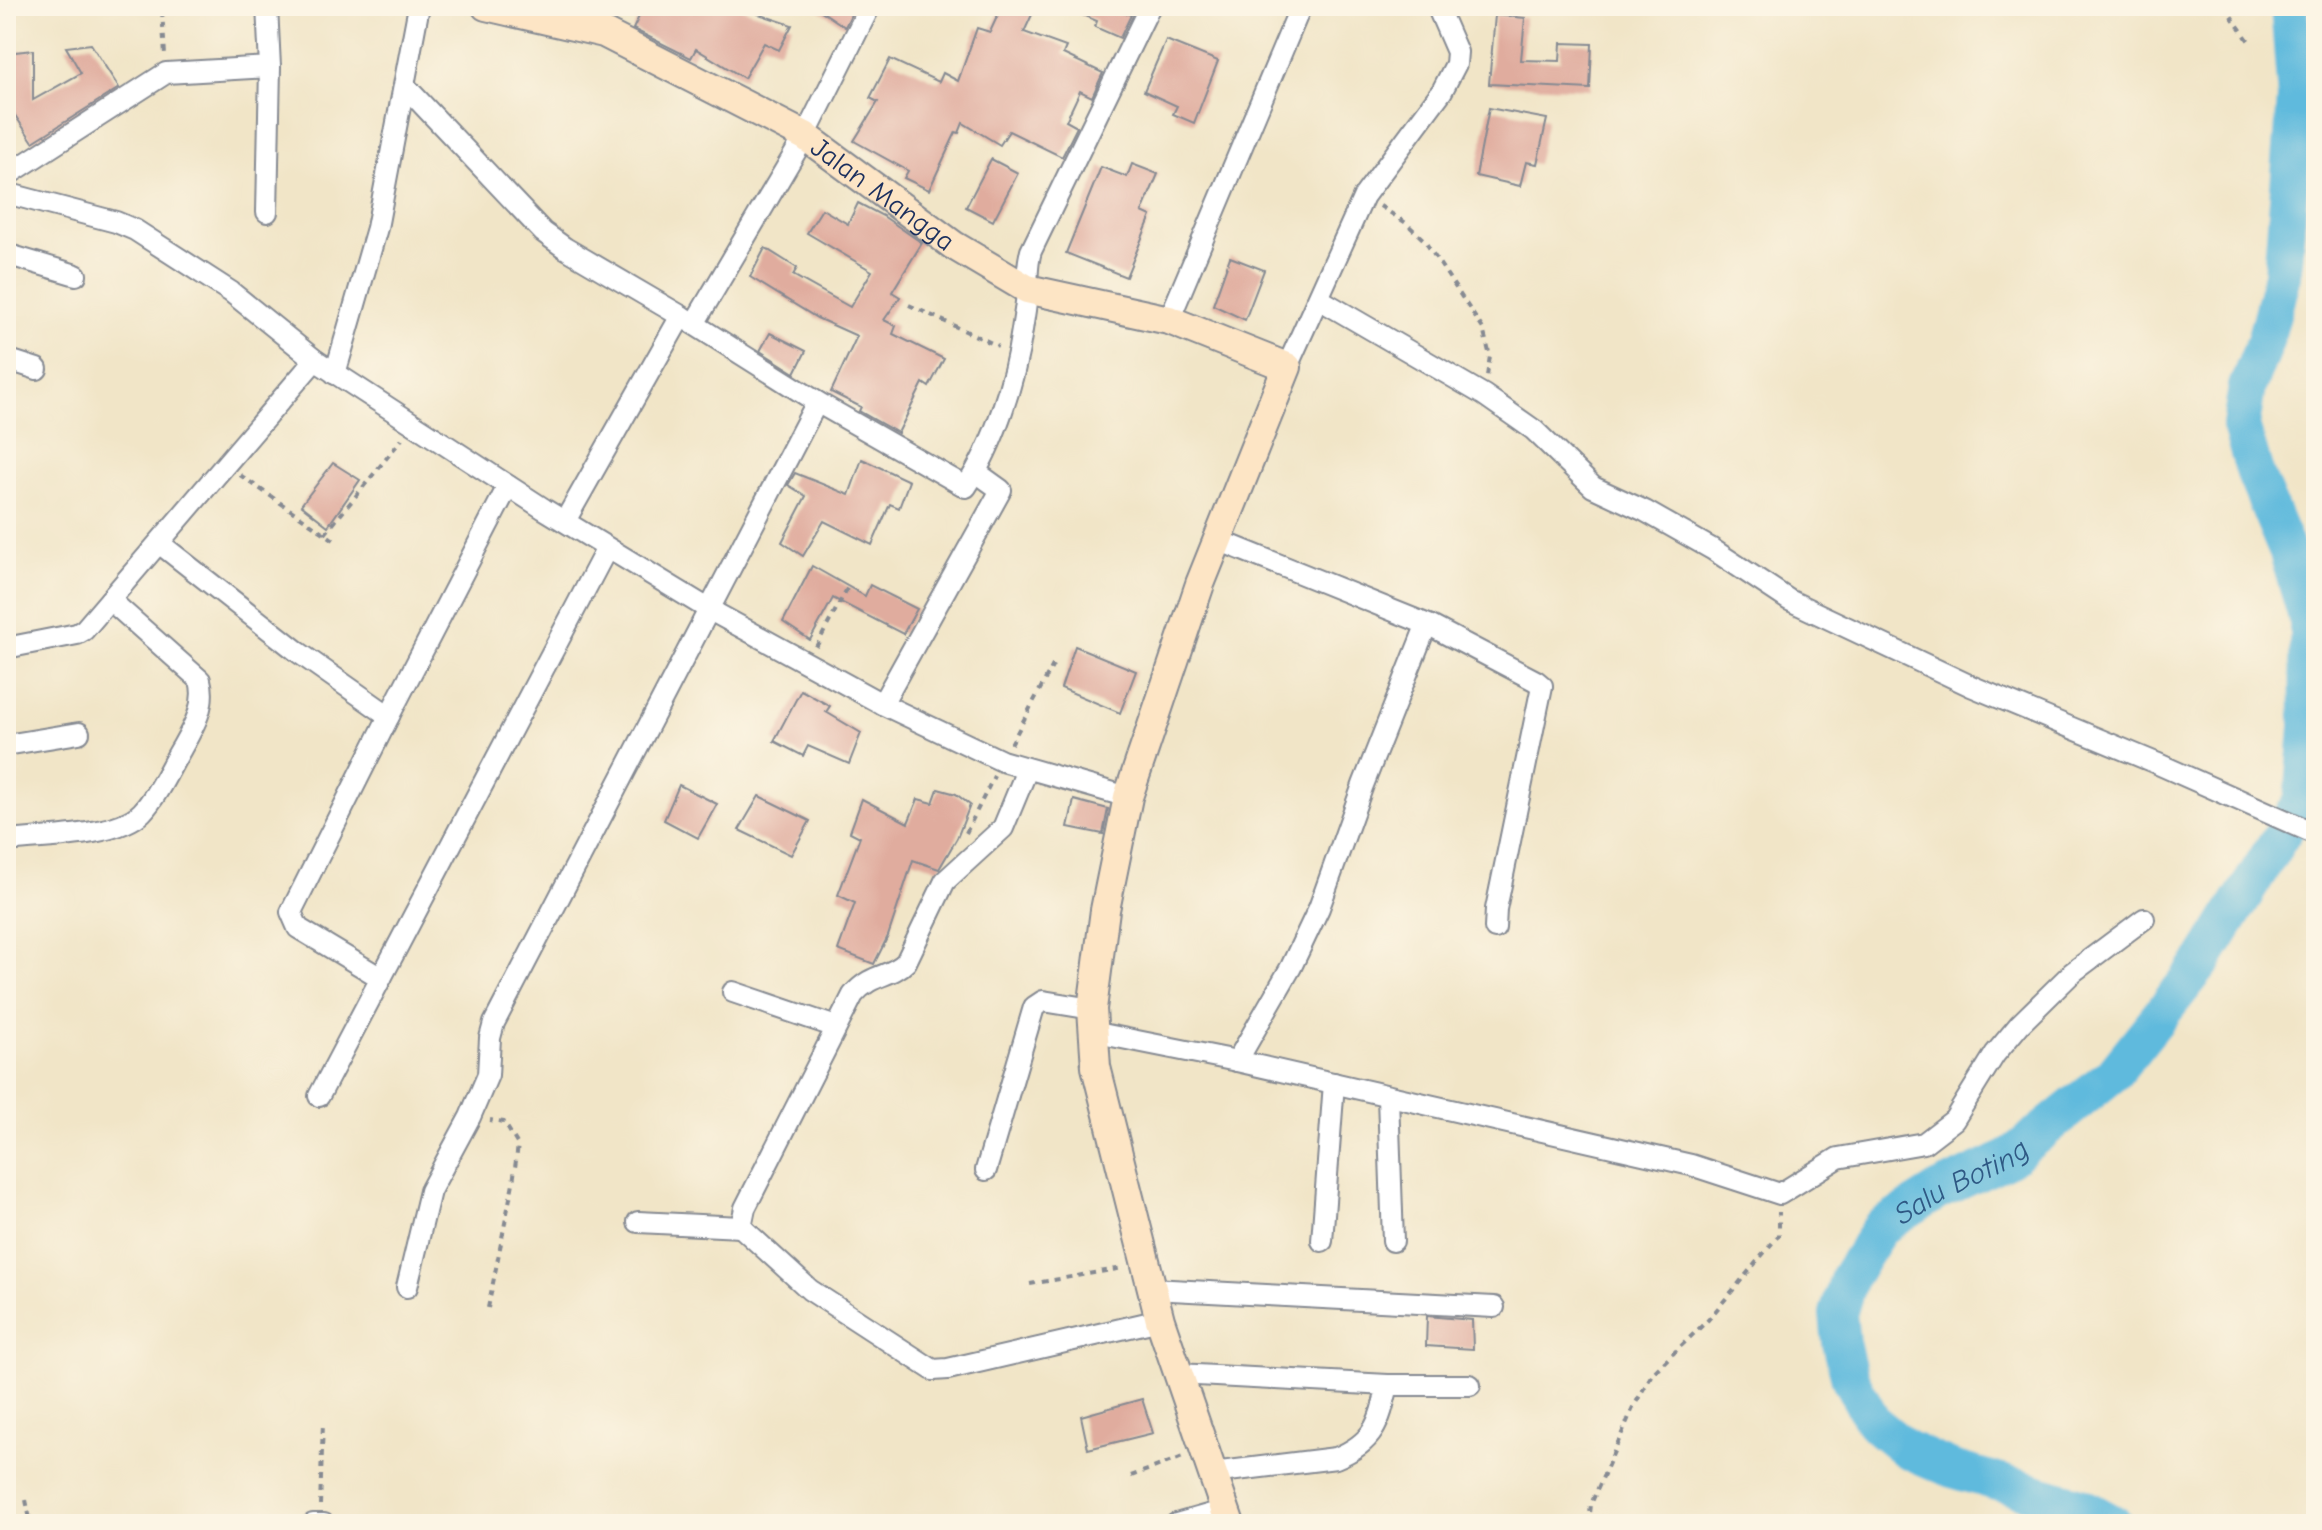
<svg xmlns="http://www.w3.org/2000/svg" width="2322" height="1530" font-family="'Comic Neue',sans-serif">
<rect width="100%" height="100%" fill="#fcf5e5"/>
<filter id="ink" filterUnits="userSpaceOnUse"><feTurbulence type="fractalNoise" baseFrequency=".0125" numOctaves="2"/><feDisplacementMap in="SourceGraphic" scale="16" xChannelSelector="R" yChannelSelector="G"/><feConvolveMatrix kernelMatrix="1 2 1 2 8 2 1 2 1" color-interpolation-filters="sRGB"/></filter>
<filter id="wash" filterUnits="userSpaceOnUse"><feTurbulence type="fractalNoise" baseFrequency=".006" numOctaves="4" result="noise"/><feDisplacementMap in="SourceGraphic" scale="32" xChannelSelector="R" yChannelSelector="G"/><feGaussianBlur stdDeviation="1.8" result="paint"/><feColorMatrix in="noise" values="0 0 0 0 0 0 0 0 0 0 0 0 0 0 0 0 0 1.4 0 .05"/><feComposite in="paint" operator="in"/></filter>
<g filter="url(#wash)">
<rect width="100%" height="100%" fill="#f1e5c7"/>
<g fill="none" stroke-linecap="round" stroke-linejoin="round">
<path stroke="#5fbadd" stroke-width="38" id="s1" d="M2114 1524 2081 1506 1952 1469 1906 1449 1873 1422 1850 1379 1841 1343 1838 1314 1849 1277 1880 1228 1938 1191 2009 1158 2114 1073 2204 960 2303 800 2309 727 2308 621 2288 553 2256 476 2241 426 2247 387 2265 341 2282 275 2296 98 2289 6"/>
</g>
<g id="blocks">
<g fill="#e0ac9e">
<path d="M644 6H734L792 25 779 50 764 43 744 78 696 49 691 58 633 29Z"/>
<path d="M814 6H855L845 27Z"/>
<path d="M1002 6H1036L1024 32 1066 47 1063 54 1103 73 1092 97 1080 91 1066 121 1077 127 1062 157 1009 131 1000 145 963 123 959 133 956 132 929 190 904 178 908 171 854 141 878 102 870 98 890 59 939 82 943 73 958 81 977 28 990 32Z"/>
<path d="M1061 6H1109L1131 15 1120 38 1095 27 1097 21Z"/>
<path d="M1495 15 1525 18 1521 60 1560 61 1561 43 1592 44 1590 89 1489 84Z"/>
<path d="M1166 40 1218 61 1194 123 1173 114 1177 106 1144 91Z"/>
<path d="M91 44 119 88 33 142 6 102V53L33 50V100L81 73 66 47Z"/>
<path d="M1489 108 1547 119 1537 164 1526 162 1520 186 1476 176Z"/>
<path d="M991 159 1018 173 993 221 966 207Z"/>
<path d="M1132 164 1158 174 1142 212 1151 216 1126 277 1066 253 1101 167 1127 177Z"/>
<path d="M858 203 883 216 922 243 892 292 900 297 884 320 896 326 893 334 944 359 929 387 923 383 898 433 859 411 861 407 831 392 857 336 817 318 750 277 765 248 797 268 793 275 850 307 872 271 807 233 822 209 848 224Z"/>
<path d="M1230 257 1264 270 1245 320 1213 305Z"/>
<path d="M770 333 806 351 795 373 760 351Z"/>
<path d="M862 459 909 481 899 508 890 504 872 545 824 521 803 556 782 542 806 496 788 485 795 473 849 495Z"/>
<path d="M333 463 360 480 328 526 301 505Z"/>
<path d="M812 566 865 596 870 585 917 609 903 634 833 598 810 640 783 622Z"/>
<path d="M1075 646 1136 671 1120 713 1061 688Z"/>
<path d="M801 690 830 706 826 712 861 733 849 764 808 746 803 756 774 741Z"/>
<path d="M679 785 717 804 698 838 664 820Z"/>
<path d="M938 789 956 794 970 805 957 838 939 869 913 860 888 936 874 964 838 950 855 903 838 895 860 837 850 832 862 799 908 823 918 799 933 803Z"/>
<path d="M759 796 810 821 791 855 739 830Z"/>
<path d="M1074 800 1108 809 1103 834 1068 827Z"/>
<path d="M1427 1316 1472 1320 1473 1349 1426 1346Z"/>
<path d="M1142 1399 1153 1433 1088 1449 1081 1416Z"/>
</g>
</g>
</g>
<g filter="url(#ink)">
<use href="#blocks" fill-opacity="0" stroke="#868a92" stroke-width="2"/>
<g fill="none" stroke-linecap="round" stroke-linejoin="round">
<g stroke="#868a92" stroke-width="24">
<g id="street">
<path d="M405 86 543 232 565 248 681 316"/>
<path d="M6 176 166 73 270 67 267 6"/>
<path d="M6 193 116 222 135 230 231 292 315 360 544 509 710 610 882 704 1002 761 1128 797"/>
<path d="M267 212 270 67"/>
<path d="M6 254 76 275"/>
<path d="M1319 299 1484 395 1534 430 1593 487 1645 511 1712 549 1789 600 1971 686 2156 763 2316 834"/>
<path d="M1169 320 1301 6"/>
<path d="M694 324 805 136 870 6"/>
<path d="M6 359 37 369"/>
<path d="M1287 367 1364 196 1442 91 1456 64 1457 52 1437 6"/>
<path d="M335 374 377 228 419 6"/>
<path d="M565 521 681 316 817 402 966 487C994 445 1015 380 1022 330 1024 316 1027 302 1027 287 1028 274 1027 264 1031 251L1150 6"/>
<path d="M1218 540 1431 626 1536 681 1542 686 1496 909 1495 928"/>
<path d="M159 543 298 652 389 716"/>
<path d="M6 648 77 634 84 630 315 360"/>
<path d="M882 704 1001 490 976 472"/>
<path d="M6 745 79 733"/>
<path d="M1027 770 1003 828 945 881 906 962C890 978 873 972 853 995L745 1208 741 1227 810 1290 933 1370 948 1369 1160 1320"/>
<path d="M6 841C41 837 118 837 142 812 158 795 169 769 181 749 193 728 207 705 200 680L110 600"/>
<path d="M381 978 298 928 291 912 389 716 508 486"/>
<path d="M733 992 836 1027"/>
<path d="M1092 1032 1237 1061 1691 1165 1780 1194 1838 1158 1924 1143 1954 1120 1995 1054 2020 1024 2073 972 2144 919"/>
<path d="M1237 1061 1291 967 1319 908 1363 785 1426 626"/>
<path d="M319 1096 607 548"/>
<path d="M1388 1097 1393 1241"/>
<path d="M986 1170 1034 1007 1043 1001 1092 1009"/>
<path d="M638 1222 741 1227"/>
<path d="M1322 1241 1334 1083"/>
<path d="M407 1287 430 1191 470 1117 488 1075 490 1038 494 1023 817 402"/>
<path d="M1152 1289 1494 1307"/>
<path d="M1178 1374 1388 1385C1379 1423 1375 1442 1336 1458L1212 1473"/>
<path d="M1388 1385H1470"/>
<path d="M313 1524H324"/>
<path d="M1176 1524 1225 1510"/>
</g>
</g>
<g stroke="#868a92" stroke-width="32">
<g id="secondary">
<path id="s2" d="M486 6 604 33 805 136 953 245 1027 289 1169 320 1287 367 1200 584 1128 797 1105 910 1092 1009 1096 1067 1160 1320 1230 1524"/>
</g>
</g>
<g stroke="#868a92" stroke-width="4" stroke-dasharray="6 6" stroke-linecap="butt">
<path d="M2224 6 2251 44"/>
<path d="M162 11 165 55"/>
<path d="M1380 206 1406 223 1424 240 1483 329 1490 356 1487 376"/>
<path d="M909 305 998 346"/>
<path d="M240 475 337 542"/>
<path d="M325 534 402 439"/>
<path d="M816 647 849 585"/>
<path d="M1011 744 1053 665"/>
<path d="M966 833 994 776"/>
<path d="M1030 1284 1123 1268"/>
<path d="M488 1308 513 1183 518 1145 504 1122 490 1120"/>
<path d="M1131 1476 1183 1457"/>
<path d="M26 1500 31 1524"/>
<path d="M320 1505 323 1423"/>
<path d="M1589 1524 1591 1504 1633 1408 1652 1374 1708 1320 1779 1235V1212"/>
</g>
<use href="#street" stroke="#fff" stroke-width="20"/>
<use href="#secondary" stroke="#fde5c5" stroke-width="28"/>
</g>
</g>
<g text-anchor="middle" stroke-width="6" stroke-linejoin="round" paint-order="stroke">
<g font-size="28" fill="#1b2f5e" stroke="#fcf5e5">
<text dy="10" stroke="none"><textPath href="#s2" startOffset="444">Jalan Mangga</textPath></text>
</g>
<g font-size="30" font-style="italic" fill="#2f5984" stroke="#fcf5e5">
<text dy="10" stroke="none"><textPath href="#s1" startOffset="570">Salu Boting</textPath></text>
</g>
</g>
<rect width="2322" height="1530" fill="none" stroke="#fcf5e5" stroke-width="32"/>
</svg>
